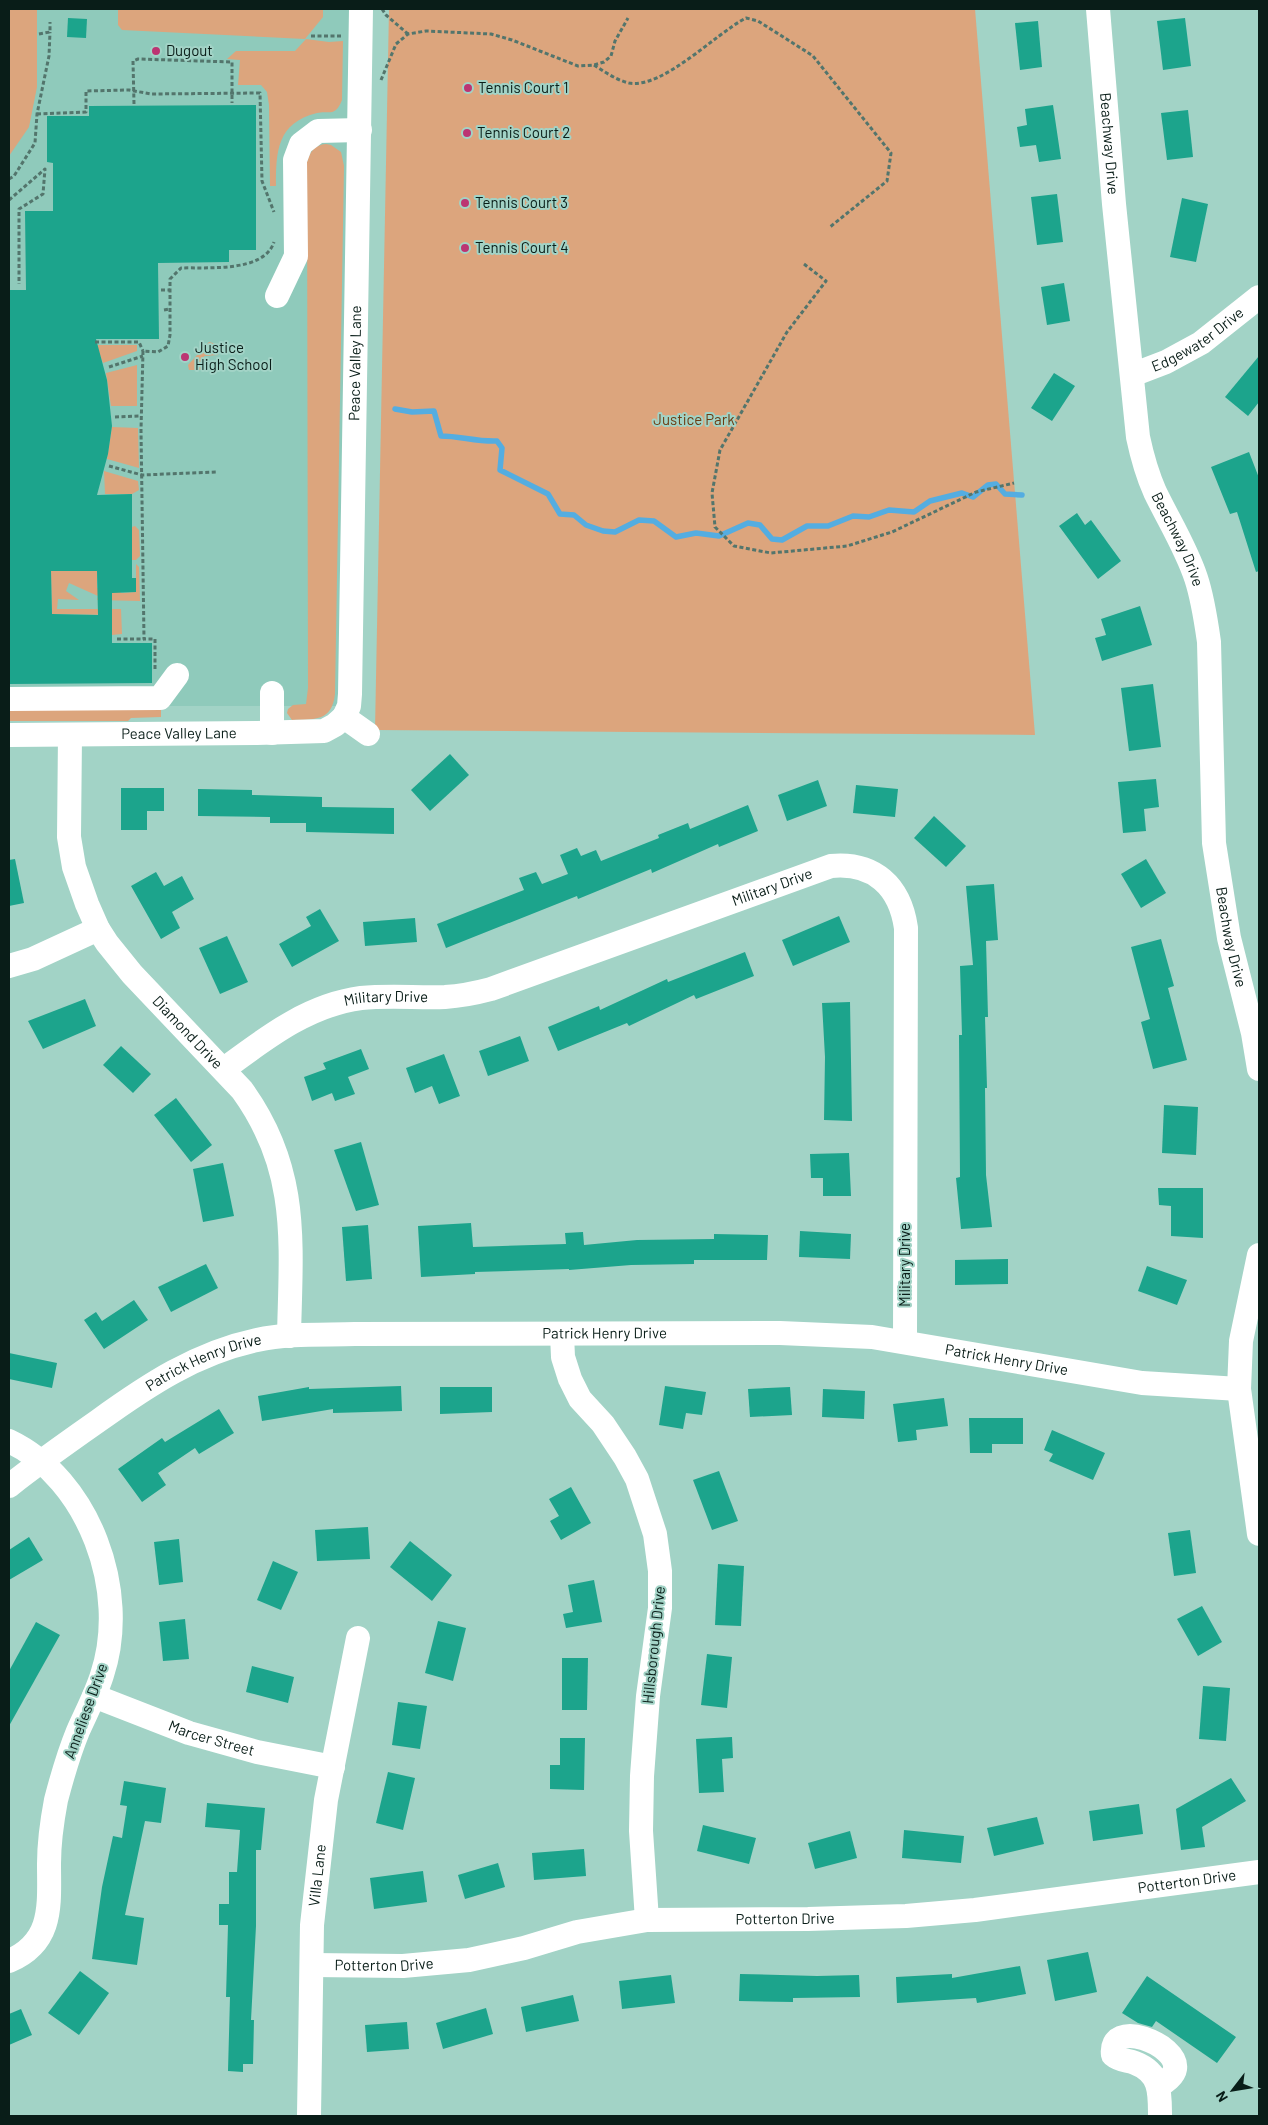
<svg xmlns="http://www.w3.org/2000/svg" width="1268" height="2125" font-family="Barlow,sans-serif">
<rect width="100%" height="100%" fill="#a2d3c6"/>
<path fill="#8fcabb" d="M9 9H368L356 706H9Z"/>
<g fill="#dca57d">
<path d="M9 9H37V87L29 127 9 156Z"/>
<path d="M118 9H323V17L305 39 122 30 118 25Z"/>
<path d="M389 9H975L1035 735 375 730Z"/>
<path d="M306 39 329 42 343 41 342 100C335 118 329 110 317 113 277 123 276 151 276 186H270L269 105 267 92 261 85H238L240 60 227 59 236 51H295Z"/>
<path d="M326 144 331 145 341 152 344 166 335 694C332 722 314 719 292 720L287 713 288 709 293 705 306 704 308 688 307 162C310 151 315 145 326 144Z"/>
<path d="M209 342 217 344 218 355 204 356 203 370H189L188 365Z"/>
<path d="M93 345H137V351L103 363 100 355Z"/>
<path d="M137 365V406H111L106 373Z"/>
<path d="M112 427 138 428 139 468 107 459Z"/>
<path d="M104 471 138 481 139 490 132 494H105Z"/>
<path d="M135 526 139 530 140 556 136 560H132V527Z"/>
<path d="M136 564 139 567 140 601 97 600 98 596 69 583 66 591 79 600 58 599 57 609H121L122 634 112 635V615L52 614 51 571H97V588L121 589V593L136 592Z"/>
<path d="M161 706V717L131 718 128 721H9V707Z"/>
</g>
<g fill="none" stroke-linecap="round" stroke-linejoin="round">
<path stroke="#54ade1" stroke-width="5.5" d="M395 409 412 412 434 411 441 436C460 436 477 442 497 441L502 448 500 470 548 494 560 514 574 515 586 525 603 531 615 532 639 520 654 521 676 537 696 533 719 536 748 523 760 525 772 539 782 540 807 526H828L853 516 869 517 889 510 914 512 930 501 962 493 973 497 988 485 996 484 1005 494 1022 495"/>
</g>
<g fill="#1ca48c" fill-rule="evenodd">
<path d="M68 18 87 19 86 38 67 37Z"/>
<path d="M1185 18 1191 66 1163 70 1157 21Z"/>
<path d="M1038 21 1042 67 1020 70 1015 23Z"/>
<path d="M256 105V250H229V262L158 263 159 339H96L107 380 112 426 108 454 97 495 132 494V578H136V592L112 593V643H152V683L9 684V290H26L25 211H53V163L47 162V116H89V106ZM51 571H97L98 615 52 614Z"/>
<path d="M1053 105 1061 159 1039 162 1036 145 1020 147 1017 127 1027 125 1025 109Z"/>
<path d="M1188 110 1193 157 1167 160 1161 113Z"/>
<path d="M1057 194 1063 242 1037 245 1031 197Z"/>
<path d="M1182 198 1208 204 1196 262 1170 257Z"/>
<path d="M1064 283 1070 321 1047 325 1041 287Z"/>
<path d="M1259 356V402L1248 416 1225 397Z"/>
<path d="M1054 373 1075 386 1052 421 1031 408Z"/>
<path d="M1249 452 1259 478V571L1256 572 1237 512 1230 514 1211 467Z"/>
<path d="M1077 513 1085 525 1091 520 1121 561 1098 579 1059 526Z"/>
<path d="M1140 606 1152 645 1102 661 1095 638 1106 635 1101 619Z"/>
<path d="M1153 684 1161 747 1129 751 1121 688Z"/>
<path d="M450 754 469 775 430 811 411 790Z"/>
<path d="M1156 779 1159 807 1144 809 1146 831 1123 833 1118 782Z"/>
<path d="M818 780 827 806 787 821 778 795Z"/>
<path d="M856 785 898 789 895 817 853 813Z"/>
<path d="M121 788H164V811H147V830H121Z"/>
<path d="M198 789 252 790V795L322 797V807L394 808V834L306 832V823H270V817L198 816Z"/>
<path d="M748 805 758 831 719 847 718 844 652 873 651 869 578 899 577 896 446 948 437 924 524 890 519 878 536 872 542 884 568 874 560 855 577 848 581 856 596 850 601 861 659 838 658 835 688 823 690 829Z"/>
<path d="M934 816 966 846 946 867 914 838Z"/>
<path d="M15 859 24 903 9 906V860Z"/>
<path d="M1146 859 1166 893 1141 908 1121 874Z"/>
<path d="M156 872 164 886 182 876 194 899 172 912 180 928 161 939 131 886Z"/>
<path d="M994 884 998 940 986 941 988 1017H985L987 1088H985L986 1175 992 1227 961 1229 956 1178 960 1177 959 1035H962L960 966 973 965 966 886Z"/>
<path d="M320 909 339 941 292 967 279 944 311 926 306 917Z"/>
<path d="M839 916 850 942 793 966 782 940Z"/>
<path d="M415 918 417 942 365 946 363 922Z"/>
<path d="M227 936 248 982 220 994 199 948Z"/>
<path d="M1161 939 1174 986 1168 988 1187 1060 1153 1069 1141 1022 1150 1019 1131 947Z"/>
<path d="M745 952 754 976 696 999 694 995 629 1026 627 1023 558 1051 548 1027 599 1006 600 1010 667 979 668 982Z"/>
<path d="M85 999 96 1026 43 1049 28 1021Z"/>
<path d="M850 1002 852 1121 824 1120 825 1057 822 1003Z"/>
<path d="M520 1036 529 1061 488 1076 479 1051Z"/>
<path d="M121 1046 151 1074 133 1093 103 1065Z"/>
<path d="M361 1049 369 1069 348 1077 355 1094 335 1101 332 1093 312 1101 304 1077 326 1069 323 1063Z"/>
<path d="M444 1054 460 1096 439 1104 432 1086 415 1093 406 1068Z"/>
<path d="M176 1098 212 1145 191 1162 154 1115Z"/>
<path d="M1164 1105 1198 1107 1196 1155 1162 1153Z"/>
<path d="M361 1142 379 1205 356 1211 334 1150Z"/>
<path d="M849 1153 851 1196H823V1178H811L810 1154Z"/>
<path d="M223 1163 234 1216 203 1222 193 1169Z"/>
<path d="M1158 1188H1203V1238L1171 1236V1206L1159 1205Z"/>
<path d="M471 1223 473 1247 566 1244 565 1233 583 1232 584 1245 637 1240 714 1239V1234L768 1235 767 1260H694V1264L631 1265 569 1270V1269L475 1272V1274L421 1277 418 1226Z"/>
<path d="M368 1225 372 1279 346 1281 342 1227Z"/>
<path d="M800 1231 851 1234 850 1259 799 1257Z"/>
<path d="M1008 1259V1284L955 1285V1260Z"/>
<path d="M206 1264 218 1288 171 1312 158 1287Z"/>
<path d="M1147 1266 1187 1280 1177 1305 1138 1291Z"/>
<path d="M134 1300 148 1320 104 1349 84 1320 96 1312 102 1321Z"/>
<path d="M9 1353 57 1363 52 1388 9 1379Z"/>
<path d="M401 1386 402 1411 333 1413V1409L262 1421 258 1396 309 1387V1389Z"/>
<path d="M665 1386 706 1392 702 1415 686 1413 683 1429 659 1425Z"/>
<path d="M440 1387H492V1412L440 1414Z"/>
<path d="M790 1387 792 1415 750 1417 748 1389Z"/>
<path d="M823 1389 865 1391 864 1419 822 1417Z"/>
<path d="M944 1398 948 1426 916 1430 917 1440 898 1442 893 1404Z"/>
<path d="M219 1409 234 1433 199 1454 195 1448 158 1473 166 1485 142 1502 118 1469 162 1438 165 1442Z"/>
<path d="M969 1418H1023V1444H992V1453H970Z"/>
<path d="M1052 1430 1105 1453 1093 1480 1049 1461 1053 1454 1044 1450Z"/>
<path d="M719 1471 738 1521 712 1530 693 1480Z"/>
<path d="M571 1487 591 1523 561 1540 550 1521 559 1516 549 1499Z"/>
<path d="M368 1527 370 1559 317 1561 315 1530Z"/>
<path d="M1190 1530 1196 1573 1174 1576 1168 1533Z"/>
<path d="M29 1537 43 1560 9 1580V1550Z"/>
<path d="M179 1539 183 1582 159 1585 154 1542Z"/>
<path d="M410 1541 452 1575 432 1601 390 1567Z"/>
<path d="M273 1561 298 1572 281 1610 257 1600Z"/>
<path d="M718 1564 744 1566 741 1626 715 1625Z"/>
<path d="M594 1580 602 1622 566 1628 563 1614 573 1612 568 1585Z"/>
<path d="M1202 1606 1222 1642 1198 1656 1177 1619Z"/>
<path d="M185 1619 189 1659 163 1661 159 1622Z"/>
<path d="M438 1621 466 1628 453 1681 425 1673Z"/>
<path d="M36 1622 60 1635 9 1726V1671Z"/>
<path d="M707 1654 732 1657 727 1708 701 1705Z"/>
<path d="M562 1658H588L587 1710H562Z"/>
<path d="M252 1666 294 1677 288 1703 246 1692Z"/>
<path d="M1203 1686 1230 1688 1226 1741 1199 1739Z"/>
<path d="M398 1702 427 1706 420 1749 392 1745Z"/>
<path d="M732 1737 733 1758 722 1759 724 1792 699 1793 696 1739Z"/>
<path d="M560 1738H585L584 1790 550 1789V1765H560Z"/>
<path d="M388 1772 415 1778 403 1830 376 1823Z"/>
<path d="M1231 1778 1246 1801 1202 1827 1205 1847 1181 1850 1176 1809Z"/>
<path d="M124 1781 166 1788 161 1823 145 1821 125 1915 144 1918 137 1965 92 1959 102 1887 113 1836 122 1838 127 1806 120 1805Z"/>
<path d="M207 1803 265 1808 261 1850H256V1926L251 2020H254L253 2064H243V2072L228 2071 230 1997H226L228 1925H219V1904H229V1872H237L240 1830 205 1827Z"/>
<path d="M1139 1804 1143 1834 1093 1841 1089 1811Z"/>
<path d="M1037 1817 1044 1844 994 1856 987 1828Z"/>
<path d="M703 1825 756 1838 749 1864 697 1851Z"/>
<path d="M904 1830 964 1836 961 1863 902 1858Z"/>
<path d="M850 1831 857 1858 815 1869 808 1843Z"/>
<path d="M584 1849 586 1876 534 1880 532 1853Z"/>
<path d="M498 1863 505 1887 465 1899 458 1875Z"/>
<path d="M423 1871 427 1902 374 1909 370 1878Z"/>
<path d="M1088 1952 1097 1992 1055 2001 1047 1960Z"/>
<path d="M1020 1966 1026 1994 977 2003 976 1998 897 2003 896 1977 952 1974V1978Z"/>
<path d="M80 1971 109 1993 79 2035 48 2013Z"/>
<path d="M740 1974 817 1976 859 1975 860 1997 793 1998V2002L739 2001Z"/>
<path d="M671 1975 675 2003 622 2009 619 1981Z"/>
<path d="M1147 1976 1236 2037 1217 2063 1156 2021 1152 2027 1138 2023 1122 2013Z"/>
<path d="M573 1995 579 2021 526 2032 521 2007Z"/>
<path d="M486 2008 493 2034 443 2049 436 2023Z"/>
<path d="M21 2009 32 2035 9 2045V2014Z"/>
<path d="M407 2022 409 2049 367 2052 365 2025Z"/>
</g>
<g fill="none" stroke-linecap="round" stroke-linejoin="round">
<g stroke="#53756c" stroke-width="3" stroke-dasharray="4 2.5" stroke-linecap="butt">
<path d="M382 9 386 15 408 34"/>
<path d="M39 34 50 32V22"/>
<path d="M311 36H342"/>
<path d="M594 65C605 72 616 80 629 83 663 89 715 34 746 18L758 21 807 52 813 56 891 153 887 181 830 227"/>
<path d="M381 80 396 44 408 34 426 31 491 34 512 40 578 66 594 65 604 62 611 56 615 41 628 18"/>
<path d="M134 104 133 61 138 59 232 62V103"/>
<path d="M37 114 86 112V91L129 90 151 94 260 93 262 181 274 212"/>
<path d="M9 179 14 176 35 143 37 114 49 56 50 32"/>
<path d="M9 200 45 169 43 194 19 209V284"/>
<path d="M804 264 826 281 787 332 720 450 712 493 715 527 734 546 771 553 847 546 892 532 976 492 1014 483"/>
<path d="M161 290H170"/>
<path d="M164 310 170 309"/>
<path d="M95 342H139L143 351"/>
<path d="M109 367 143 356"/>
<path d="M115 417 141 416"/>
<path d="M109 466 142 475 216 472"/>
<path d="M117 639H144"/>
<path d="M155 669V639H144L141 430 143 351 158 352 168 346 170 335V279L181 268C207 267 264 273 274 242"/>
</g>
<g stroke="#fff" stroke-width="24">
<path id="s1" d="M1098 9 1114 204 1138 437C1142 456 1147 474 1155 492 1169 521 1186 548 1196 578 1203 599 1206 621 1209 642L1214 843 1229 938 1253 1033 1259 1069"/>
<path d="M277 296 296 256 295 160 301 144 318 131 360 130"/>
<path id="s2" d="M1132 375 1166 362 1201 343 1259 297"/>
<path d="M9 699 160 698 177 675"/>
<path id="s3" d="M344 717 349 706 350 694 361 9"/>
<path d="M272 733V693"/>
<path id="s4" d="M9 735 257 733 324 731 335 725 344 717 368 734"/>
<path id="s5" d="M70 735 69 837 74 867 87 904 98 929 107 943 132 974 242 1090C300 1170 291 1243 289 1336"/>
<path d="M9 966 33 959 98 929"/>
<path id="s6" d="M224 1069C266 1038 308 1005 361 998 390 995 417 998 445 997 461 996 476 993 491 989L831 866C874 862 900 886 906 928L905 1341"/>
<path d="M1259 1255 1241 1341 1239 1389 1259 1534"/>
<path d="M562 1334 563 1357 570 1379 580 1399 603 1424 625 1457 637 1479 655 1534 660 1571V1608L648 1696 642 1776 641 1831 647 1920"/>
<path d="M9 1441C89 1479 130 1591 102 1675 96 1694 86 1713 78 1731 69 1753 62 1777 56 1800 52 1821 49 1843 49 1864 49 1904 54 1942 9 1961"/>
<path id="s7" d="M9 1486C38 1463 68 1442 98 1421 148 1385 196 1353 257 1340 288 1333 323 1335 355 1334L780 1333 872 1337 1142 1383 1239 1389"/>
<path id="s8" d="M94 1696 189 1733 257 1752 333 1767"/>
<path id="s9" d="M312 1965 403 1966 469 1960 524 1948 577 1932 647 1920 808 1919 906 1916 975 1910 1259 1872"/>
<path d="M1159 2086C1165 2082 1174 2076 1175 2069 1179 2044 1108 2017 1113 2055 1120 2061 1127 2060 1135 2063 1161 2073 1160 2093 1160 2116"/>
<path id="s10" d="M309 2116 312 1925 326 1800 358 1638"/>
</g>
</g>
<g fill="#bc3472" stroke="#a2d3c6" stroke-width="2">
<circle cx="156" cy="51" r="5"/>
<circle cx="468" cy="88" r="5"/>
<circle cx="467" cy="133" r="5"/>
<circle cx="465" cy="203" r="5"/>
<circle cx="465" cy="248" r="5"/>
<circle cx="185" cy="357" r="5"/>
</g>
<g text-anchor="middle" stroke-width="4" stroke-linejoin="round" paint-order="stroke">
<g font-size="15" fill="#091d18" stroke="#a2d3c6" text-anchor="start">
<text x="166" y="56">Dugout</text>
<text x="478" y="93">Tennis Court 1</text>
<text x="477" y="138">Tennis Court 2</text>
<text x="475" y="208">Tennis Court 3</text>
<text x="475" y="253">Tennis Court 4</text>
<text x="195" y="353">Justice<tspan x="195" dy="17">High School</tspan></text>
</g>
<g font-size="15" fill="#091d18" stroke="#a2d3c6">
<text dy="5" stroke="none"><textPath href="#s1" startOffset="135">Beachway Drive</textPath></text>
<text dy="5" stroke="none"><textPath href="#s2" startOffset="75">Edgewater Drive</textPath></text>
<text dy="5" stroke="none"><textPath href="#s3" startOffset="355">Peace Valley Lane</textPath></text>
<text dy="5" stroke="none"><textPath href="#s1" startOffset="540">Beachway Drive</textPath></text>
<text dy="5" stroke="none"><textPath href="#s4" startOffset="170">Peace Valley Lane</textPath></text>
<text dy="5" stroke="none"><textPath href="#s6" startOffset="586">Military Drive</textPath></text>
<text dy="5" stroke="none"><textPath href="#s1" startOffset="945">Beachway Drive</textPath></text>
<text dy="5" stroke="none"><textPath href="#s6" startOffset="181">Military Drive</textPath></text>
<text dy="5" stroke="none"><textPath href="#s5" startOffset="336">Diamond Drive</textPath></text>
<text transform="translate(905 1265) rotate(-90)" y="5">Military Drive</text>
<text dy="5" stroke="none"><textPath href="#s7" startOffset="638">Patrick Henry Drive</textPath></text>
<text dy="5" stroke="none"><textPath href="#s7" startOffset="1042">Patrick Henry Drive</textPath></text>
<text dy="5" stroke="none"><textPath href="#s7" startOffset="232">Patrick Henry Drive</textPath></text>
<text transform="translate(654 1645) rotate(-84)" y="5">Hillsborough Drive</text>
<text transform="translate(86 1711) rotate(-70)" y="5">Anneliese Drive</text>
<text dy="5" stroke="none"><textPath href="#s8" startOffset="125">Marcer Street</textPath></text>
<text dy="5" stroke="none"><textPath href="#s10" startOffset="241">Villa Lane</textPath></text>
<text dy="5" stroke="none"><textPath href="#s9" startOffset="882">Potterton Drive</textPath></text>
<text dy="5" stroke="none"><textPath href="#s9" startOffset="478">Potterton Drive</textPath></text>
<text dy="5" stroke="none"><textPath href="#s9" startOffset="72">Potterton Drive</textPath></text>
</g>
<g font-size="15" fill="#6c3c12" stroke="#a2d3c6">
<text x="694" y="425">Justice Park</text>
</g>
</g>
<rect width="1268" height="2125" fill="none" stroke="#091d18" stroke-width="20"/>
<g transform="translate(1233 2090) rotate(239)" stroke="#a2d3c6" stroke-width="4" paint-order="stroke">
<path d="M0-4L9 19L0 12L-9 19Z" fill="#091d18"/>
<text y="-8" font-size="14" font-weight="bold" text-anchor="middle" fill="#091d18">N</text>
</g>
</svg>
